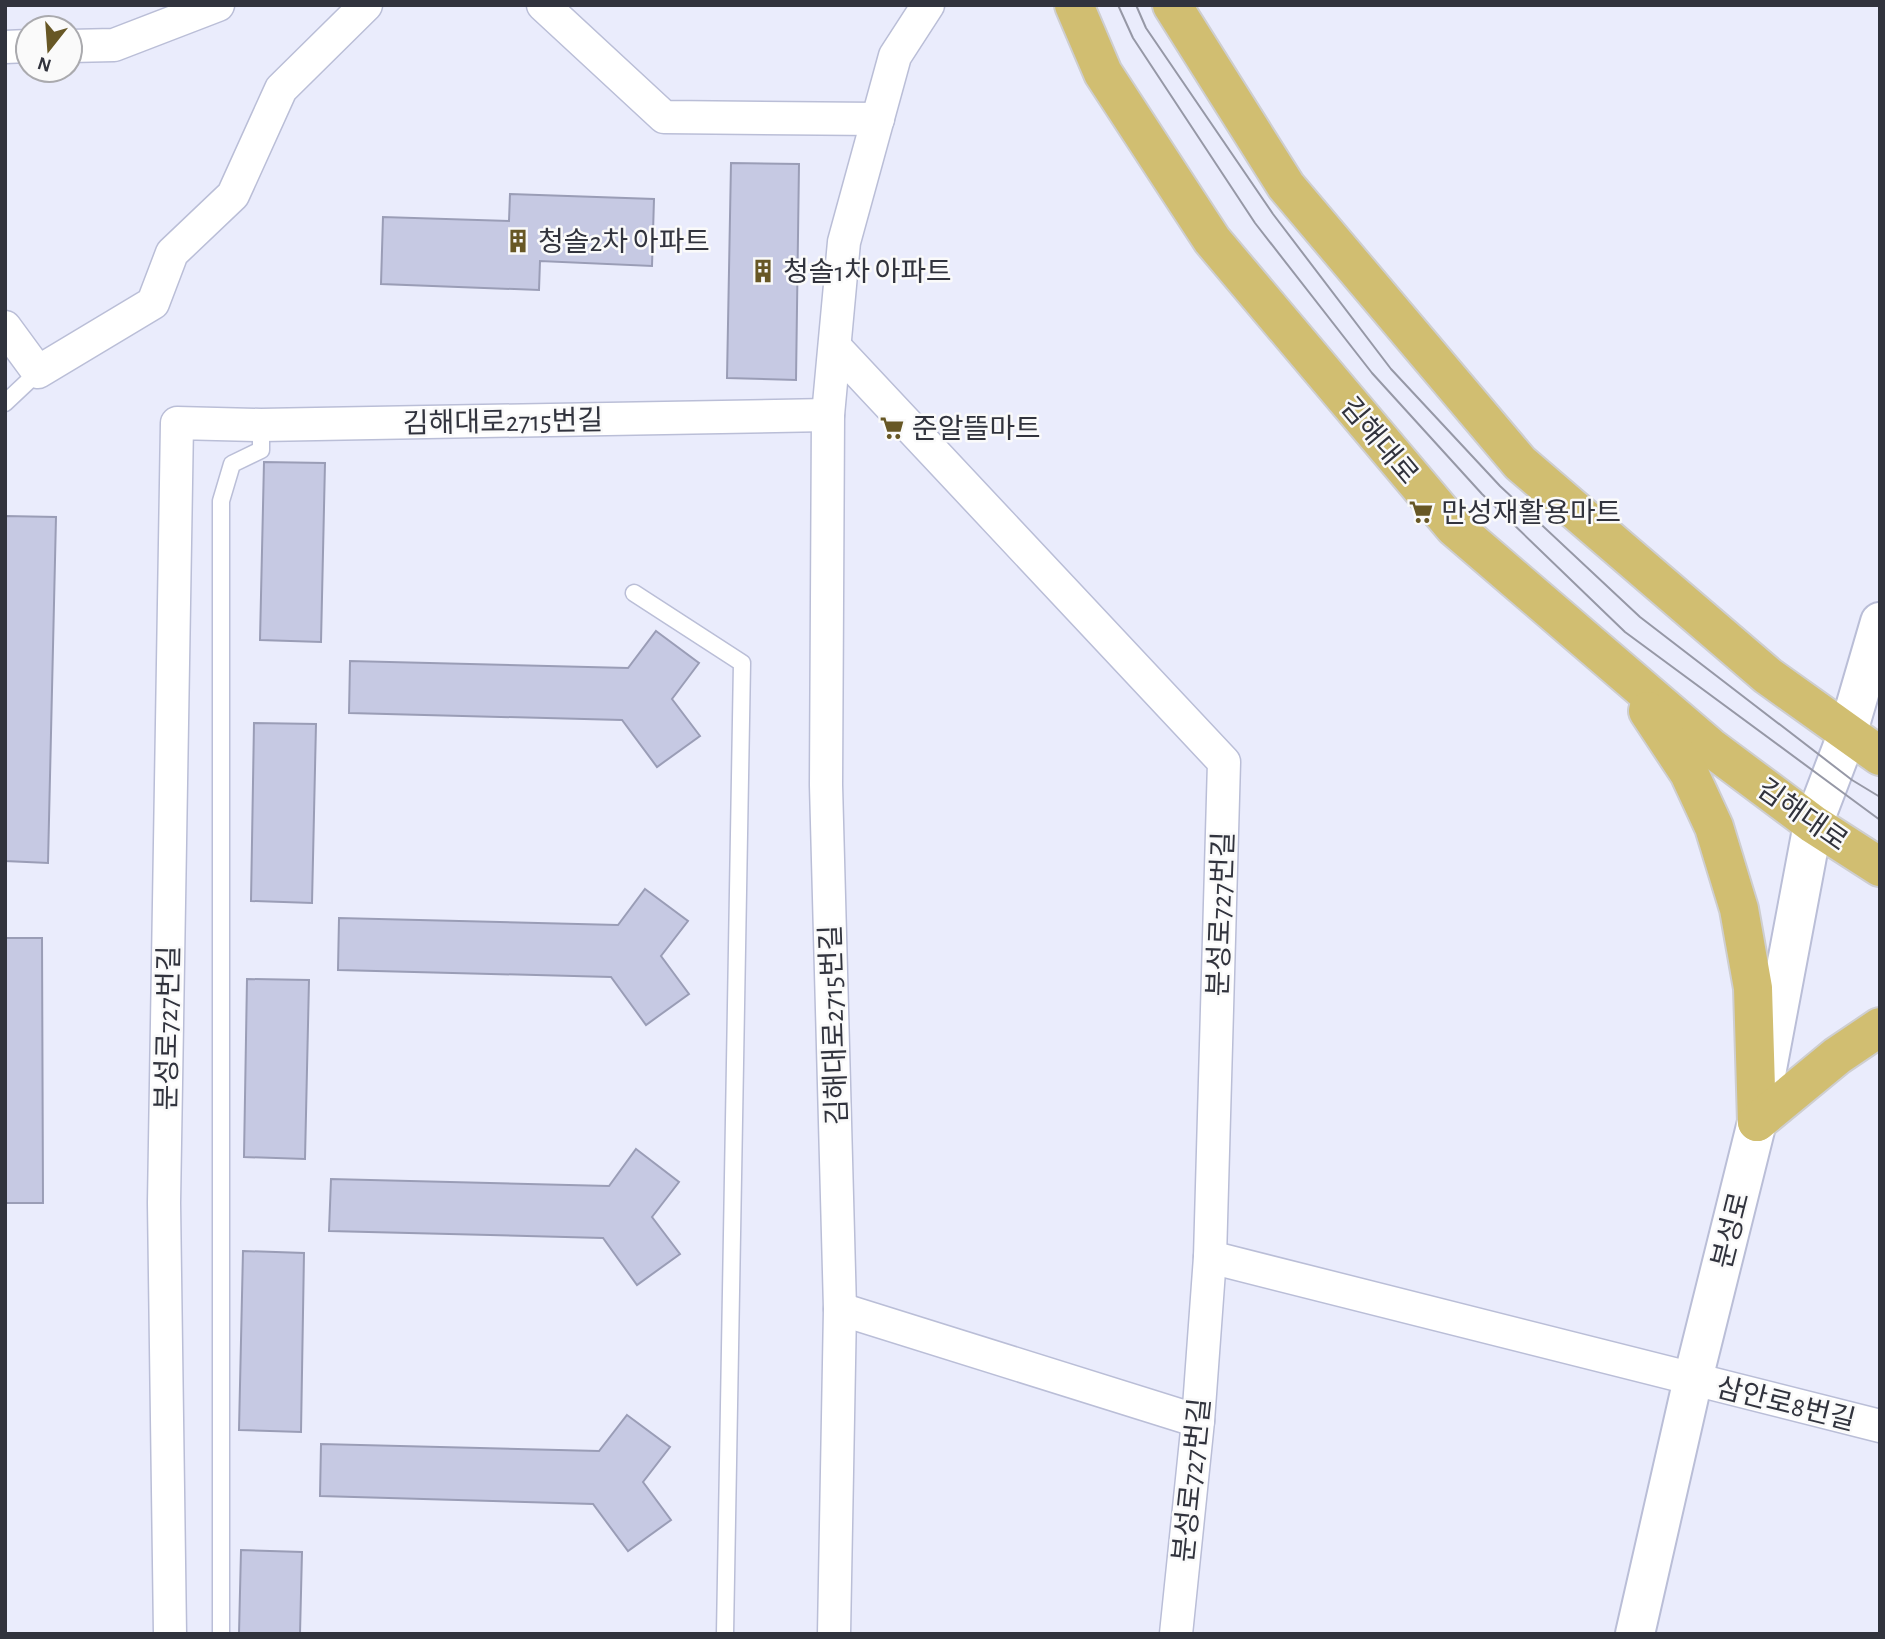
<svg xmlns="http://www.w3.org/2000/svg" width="1885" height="1639" font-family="'Alegreya Sans','Noto Sans KR',sans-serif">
<rect width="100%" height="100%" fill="#eaecfc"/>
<g fill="#c6c9e3" stroke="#9a9db6" stroke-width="2">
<path d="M731 163 799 164 796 380 727 378Z"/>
<path d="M510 194 654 199 652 266 540 261 539 290 381 284 383 217 509 221Z"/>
<path d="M264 462 325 463 321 642 260 640Z"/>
<path d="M5 516 56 517 48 863 5 861Z"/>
<path d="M656 631 699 663 672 699 700 736 657 767 622 720 349 713 350 661 628 668Z"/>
<path d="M254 723 316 724 312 903 251 901Z"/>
<path d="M645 889 688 921 661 956 689 994 646 1025 611 977 338 970 339 918 618 925Z"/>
<path d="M5 938H42L43 1203H5Z"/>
<path d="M247 979 309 980 305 1159 244 1157Z"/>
<path d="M636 1149 679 1182 652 1217 680 1254 637 1285 603 1238 329 1231 331 1179 609 1186Z"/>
<path d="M243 1251 304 1253 301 1432 239 1430Z"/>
<path d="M627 1415 670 1447 643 1482 671 1520 628 1551 593 1504 320 1496 321 1444 599 1451Z"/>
<path d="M241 1550 302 1552 300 1634H239Z"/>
</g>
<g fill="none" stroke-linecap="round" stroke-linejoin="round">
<g stroke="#babed7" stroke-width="19">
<g id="lane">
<path d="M5 403 38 372"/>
<path d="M634 593 742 663 725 1634"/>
<path d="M221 1634V501L232 464 261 450V425"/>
</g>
</g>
<g stroke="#babed7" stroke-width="35">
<g id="street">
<path d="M543 5 664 117 878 119"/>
<path d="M70 46 114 45 218 5"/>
<path d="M5 47 28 46"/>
<path d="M5 327 38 372 153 303 172 253 233 195 281 89 366 5"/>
<path d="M835 347 1224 762 1210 1257 1198 1421 1176 1634"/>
<path d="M1210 1257 1880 1426"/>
<path d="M840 1309 1198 1421"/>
<path d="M170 1634 164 1203 177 423 261 425 828 415"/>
<path d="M834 1634 840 1309 826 785 828 415 844 242 895 56 928 5"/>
</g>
</g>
<g stroke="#babed7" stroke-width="42">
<path id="secondary" d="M1635 1634 1693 1379 1757 1122 1813 824 1847 735 1880 622"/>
</g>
<g stroke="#ceced0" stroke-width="42">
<g id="primary">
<path d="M1074 5 1103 73 1212 240 1454 527 1710 747 1813 824 1880 867"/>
<path d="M1172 5 1286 186 1520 463 1768 676 1880 756"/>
<path d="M1648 711 1689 773 1714 827 1739 909 1753 988 1757 1122"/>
<path d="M1757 1122 1837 1056 1880 1027"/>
</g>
</g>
<use href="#lane" stroke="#fff" stroke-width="16"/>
<use href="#street" stroke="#fff" stroke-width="32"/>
<use href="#secondary" stroke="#fff" stroke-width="38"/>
<use href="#primary" stroke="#d1be71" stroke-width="38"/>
<g stroke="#9698a6" stroke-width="2">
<path d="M1118 5 1133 38 1255 223 1372 373 1482 494 1625 632 1880 820"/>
<path d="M1136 5 1146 28 1273 214 1391 369 1500 486 1640 617 1852 780 1880 797"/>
</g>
</g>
<defs>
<g id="building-bare" transform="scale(1.89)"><path d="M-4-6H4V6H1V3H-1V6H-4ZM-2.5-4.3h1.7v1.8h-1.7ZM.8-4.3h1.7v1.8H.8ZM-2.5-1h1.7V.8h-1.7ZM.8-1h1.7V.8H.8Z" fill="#675725" stroke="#fafafa" stroke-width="2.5" paint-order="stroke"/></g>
<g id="supermarket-bare" transform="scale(1.89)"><path d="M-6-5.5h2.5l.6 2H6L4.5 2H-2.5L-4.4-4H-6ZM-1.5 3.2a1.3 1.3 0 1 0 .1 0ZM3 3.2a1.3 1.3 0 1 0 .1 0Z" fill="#675725" stroke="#fafafa" stroke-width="2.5" paint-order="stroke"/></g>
</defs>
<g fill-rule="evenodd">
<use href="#building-bare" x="518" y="241"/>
<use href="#building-bare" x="763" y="271"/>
<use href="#supermarket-bare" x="892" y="428"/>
<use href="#supermarket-bare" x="1421" y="512"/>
</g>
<g text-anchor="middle" stroke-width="5" stroke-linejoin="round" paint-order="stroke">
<g font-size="28" fill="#31333d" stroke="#fafafa" text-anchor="start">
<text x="538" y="251">청솔2차 아파트</text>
<text x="783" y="281">청솔1차 아파트</text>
<text x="912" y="438">준알뜰마트</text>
<text x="1441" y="522">만성재활용마트</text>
</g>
<g font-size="28" fill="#31333d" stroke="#fafafa">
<text transform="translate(503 421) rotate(-1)" y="10">김해대로2715번길</text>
<text transform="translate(1380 440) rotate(50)" y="10">김해대로</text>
<text transform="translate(1803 814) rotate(35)" y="10">김해대로</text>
<text transform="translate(1220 914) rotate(-88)" y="10">분성로727번길</text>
<text transform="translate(833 1025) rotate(-92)" y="10">김해대로2715번길</text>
<text transform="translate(167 1028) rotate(-89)" y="10">분성로727번길</text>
<text transform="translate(1730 1230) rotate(-76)" y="10">분성로</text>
<text transform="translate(1786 1403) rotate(14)" y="10">삼안로8번길</text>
<text transform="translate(1191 1480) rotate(-84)" y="10">분성로727번길</text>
</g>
</g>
<rect width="1885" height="1639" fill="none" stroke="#31333d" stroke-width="14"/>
<g transform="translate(49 49) rotate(197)"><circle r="33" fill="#fafafa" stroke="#aaaaae" stroke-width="2"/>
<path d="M0-5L12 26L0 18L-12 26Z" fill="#675725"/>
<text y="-10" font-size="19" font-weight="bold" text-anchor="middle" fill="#31333d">N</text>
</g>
</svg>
